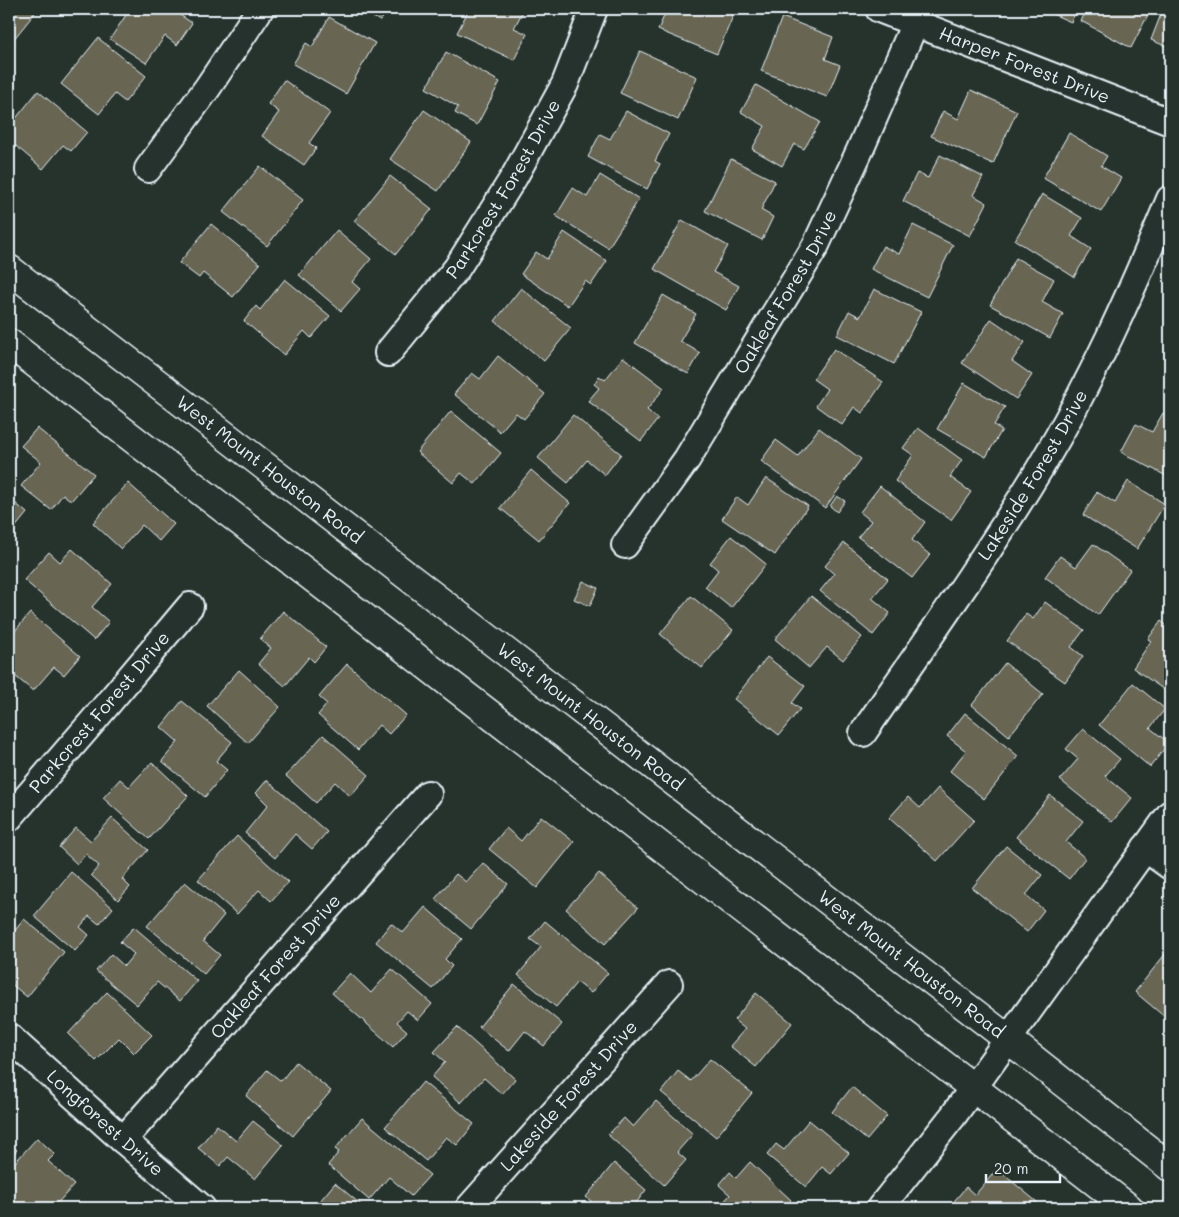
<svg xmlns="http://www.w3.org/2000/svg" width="1179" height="1217" font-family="Mali,sans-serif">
<rect width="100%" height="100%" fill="#26332d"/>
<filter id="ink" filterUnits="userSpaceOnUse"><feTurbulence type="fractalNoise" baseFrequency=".02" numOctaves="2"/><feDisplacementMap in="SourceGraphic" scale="10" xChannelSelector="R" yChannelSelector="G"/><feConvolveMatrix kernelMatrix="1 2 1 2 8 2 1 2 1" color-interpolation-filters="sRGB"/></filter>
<g filter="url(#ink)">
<g fill="#686652" stroke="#e8f1f8">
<path d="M9 9H38L9 45Z"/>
<path d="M130 9H171L192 23 177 45 165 36 146 63 110 39Z"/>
<path d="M359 9H387L380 21Z"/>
<path d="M469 9H524L514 28 527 34 514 60 457 33Z"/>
<path d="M667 9H736L717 54 658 30Z"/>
<path d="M1050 9H1077L1071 22 1048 12Z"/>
<path d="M1087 9H1151L1131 48 1081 21Z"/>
<path d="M1163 9H1170V48L1151 40Z"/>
<path d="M329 17 375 43 346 94 293 64 306 43 312 47Z"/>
<path d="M782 17 833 37 825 59 840 65 827 97 761 71Z"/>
<path d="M98 38 146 76 125 102 115 94 99 114 61 84Z"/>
<path d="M640 51 697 77 678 120 620 93Z"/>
<path d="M446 52 500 82 477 125 455 113 458 107 426 88Z"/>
<path d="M284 80 330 113 309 143 316 148 304 165 262 136 279 112 268 104Z"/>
<path d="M756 85 820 122 804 149 794 144 782 166 752 149 765 126 741 112Z"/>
<path d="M971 90 1017 111 993 164 931 136 943 111 958 119Z"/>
<path d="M38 91 87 132 71 151 63 145 43 169 9 140V127Z"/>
<path d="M424 110 471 142 438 191 390 159Z"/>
<path d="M626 111 669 134 655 161 660 164 647 189 588 157 600 134 610 139Z"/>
<path d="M1069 133 1107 156 1101 166 1121 178 1101 212 1043 178Z"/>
<path d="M940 155 983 177 973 195 987 203 970 236 903 201 917 173 928 178Z"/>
<path d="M731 159 775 181 761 210 773 217 762 240 705 211Z"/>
<path d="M260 166 303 200 267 246 223 212Z"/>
<path d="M600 175 639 199 608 248 556 216 573 188 587 197Z"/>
<path d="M390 176 432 209 396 254 354 221Z"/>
<path d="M1042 194 1082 218 1071 236 1091 249 1074 277 1015 240Z"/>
<path d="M682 220 728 246 713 272 739 286 726 310 654 269Z"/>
<path d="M211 224 260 264 233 297 203 273 199 278 179 263Z"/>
<path d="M913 225 953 245 927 297 871 269 883 246 899 254Z"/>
<path d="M337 230 371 259 352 282 360 289 341 311 299 275Z"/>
<path d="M564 232 607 261 591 285 585 281 568 306 521 274 536 252 547 259Z"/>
<path d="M1016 258 1054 279 1042 302 1063 314 1050 338 990 305Z"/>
<path d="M285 279 330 316 311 338 304 331 284 355 244 321 256 306 260 310Z"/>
<path d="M521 288 571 328 544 361 495 321Z"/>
<path d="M874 289 921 312 894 364 837 335 849 311 860 317Z"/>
<path d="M663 295 696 314 680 341 700 353 688 374 635 343Z"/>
<path d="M991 319 1025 342 1012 361 1032 375 1016 399 962 363Z"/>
<path d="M834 349 883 382 862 413 854 407 842 425 816 406 827 389 813 379Z"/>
<path d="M498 356 545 394 524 419 516 413 500 432 454 394 472 373 480 379Z"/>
<path d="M623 357 664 388 647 410 658 419 641 441 588 401 599 388 594 384 599 376 605 380Z"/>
<path d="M964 383 1005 407 994 425 1002 430 986 457 937 429Z"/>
<path d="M451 411 501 453 475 484 461 473 453 483 417 452Z"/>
<path d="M1163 413 1170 417V478L1121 452 1136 424 1152 432Z"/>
<path d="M573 415 621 454 605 475 587 460 568 483 538 458Z"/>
<path d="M37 428 94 474 71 501 63 494 51 510 21 486 41 462 21 446Z"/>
<path d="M819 428 861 459 825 508 761 461 776 440 798 456Z"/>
<path d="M918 428 962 460 950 477 971 492 951 520 895 481 913 455 903 448Z"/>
<path d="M531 470 570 503 539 540 500 508Z"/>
<path d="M766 478 808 506 775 555 722 519 737 497 748 505Z"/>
<path d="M1128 481 1165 504 1137 549 1083 515 1097 492 1115 503Z"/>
<path d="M128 483 174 524 159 541 142 525 121 549 93 523Z"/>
<path d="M880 486 925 522 912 540 930 555 912 578 858 537 871 521 860 512Z"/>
<path d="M837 496 845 501 837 512 830 506Z"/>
<path d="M9 498 27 513 9 535Z"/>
<path d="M731 536 766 564 731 608 705 587 718 570 710 563Z"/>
<path d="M844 543 888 579 872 598 890 613 873 635 820 591 834 574 825 566Z"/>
<path d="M1093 544 1130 570 1098 615 1045 577 1060 556 1076 567Z"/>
<path d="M72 549 112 584 92 607 109 622 94 640 24 580 49 552 60 562Z"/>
<path d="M583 581 598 588 590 606 574 599Z"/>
<path d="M691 596 733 630 702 668 660 634Z"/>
<path d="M811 596 862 637 843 660 827 647 809 668 775 639Z"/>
<path d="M1045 602 1084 630 1071 647 1083 656 1065 682 1007 641 1026 614 1033 619Z"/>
<path d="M283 611 326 647 314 662 309 657 285 686 258 664 271 648 260 639Z"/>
<path d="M30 613 80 656 64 675 54 667 33 691 9 671V638Z"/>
<path d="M1161 621 1170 628V694L1133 668 1151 641 1148 639Z"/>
<path d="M767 657 805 686 792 703 800 709 779 735 734 699Z"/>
<path d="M1005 663 1043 694 1009 736 972 705Z"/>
<path d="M347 664 406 715 389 734 379 725 358 750 318 715 327 704 319 697Z"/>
<path d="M239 670 280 707 248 743 207 706Z"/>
<path d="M1133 683 1165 709 1150 728 1169 743 1150 767 1099 725Z"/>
<path d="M182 701 232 742 216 761 227 770 205 797 162 761 178 742 161 727Z"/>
<path d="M965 713 1018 756 984 799 950 771 966 751 947 736Z"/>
<path d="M1083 729 1120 759 1105 776 1132 798 1112 822 1060 780 1078 759 1066 749Z"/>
<path d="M323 735 369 775 350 796 335 782 316 803 286 776Z"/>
<path d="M152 762 188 796 149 839 103 798 120 779 129 787Z"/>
<path d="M267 780 327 832 312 849 295 834 275 858 245 833 268 805 256 793Z"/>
<path d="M938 788 974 820 937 861 889 818 908 797 920 808Z"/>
<path d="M1050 795 1083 821 1066 842 1085 858 1069 879 1016 837Z"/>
<path d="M541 816 574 842 537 888 489 849 506 828 521 841Z"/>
<path d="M112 818 148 850 122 879 130 887 118 900 91 875 99 866 86 854 77 864 59 847 76 828 91 841Z"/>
<path d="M237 836 288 882 271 901 259 890 237 914 198 880Z"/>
<path d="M1006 846 1042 875 1026 895 1044 910 1027 932 972 888Z"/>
<path d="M483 863 508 884 471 929 435 899 456 874 466 882Z"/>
<path d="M71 872 113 908 99 924 89 916 80 927 89 935 75 951 34 916Z"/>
<path d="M599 873 638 908 605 944 566 909Z"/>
<path d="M185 882 224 915 203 941 220 955 204 974 147 926Z"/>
<path d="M425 907 462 939 445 959 452 966 433 989 376 942 391 923 403 933Z"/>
<path d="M24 919 64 952 27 997 9 982V938Z"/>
<path d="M545 921 608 973 591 993 577 982 556 1007 518 975 541 947 530 939Z"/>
<path d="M134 927 197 981 180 1001 157 982 137 1005 96 971 111 954 124 966 134 954 120 942Z"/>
<path d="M1170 948V1013L1166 1018 1135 992Z"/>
<path d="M392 969 432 1004 418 1020 407 1011 397 1022 407 1031 393 1047 332 993 350 973 371 993Z"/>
<path d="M514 984 562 1024 544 1046 525 1031 509 1051 479 1027Z"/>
<path d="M107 992 152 1035 134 1053 119 1038 96 1061 68 1034Z"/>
<path d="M756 993 792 1023 756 1067 730 1046 745 1029 734 1020Z"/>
<path d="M457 1027 515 1079 502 1094 484 1078 461 1103 432 1077 445 1062 434 1052Z"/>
<path d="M710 1059 752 1093 716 1137 661 1092 678 1071 691 1081Z"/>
<path d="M296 1062 331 1091 293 1136 246 1096 267 1070 281 1081Z"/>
<path d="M423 1082 474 1124 457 1145 446 1137 426 1161 385 1127Z"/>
<path d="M852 1087 887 1116 867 1140 832 1112Z"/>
<path d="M656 1101 693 1134 677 1152 686 1160 664 1185 608 1135 624 1118 633 1127Z"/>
<path d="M362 1118 430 1175 411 1196 389 1177 369 1200 328 1165 339 1152 335 1149Z"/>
<path d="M809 1120 849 1153 831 1174 822 1167 806 1187 767 1155 776 1144 784 1150Z"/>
<path d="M253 1121 283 1145 255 1179 228 1157 220 1166 198 1148 217 1125 236 1141Z"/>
<path d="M37 1138 55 1154 48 1161 74 1185 53 1208H20L9 1198V1169Z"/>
<path d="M9 1142 17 1150 9 1159Z"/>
<path d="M750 1162 791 1200 783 1208H718L730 1195 719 1185 730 1172 736 1178Z"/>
<path d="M614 1163 646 1190 636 1203 641 1208H599L586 1197Z"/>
<path d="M997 1169 1037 1202 1032 1208H953L950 1206 966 1187 975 1195Z"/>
<path d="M335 1183 365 1208H314Z"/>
</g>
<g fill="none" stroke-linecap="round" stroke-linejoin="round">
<g stroke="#e8f1f8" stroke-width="30">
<g id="street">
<path id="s1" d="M879 9 1170 122"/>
<path d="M148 169 208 87 260 9"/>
<path id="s2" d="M388 353 457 268 514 177 565 84 594 9"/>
<path id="s3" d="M625 545 687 459 815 247 860 150 915 23"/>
<path id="s4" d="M863 733C923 646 985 559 1040 468 1091 383 1132 291 1170 199"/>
<path id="s5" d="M9 818 94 720 190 606"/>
<path d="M1145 848 1170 866"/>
<path id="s6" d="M9 1037 123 1140 202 1208"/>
<path id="s7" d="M123 1140 428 794"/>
<path id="s8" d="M469 1208 669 984"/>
<path d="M880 1208 953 1116 1170 814"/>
</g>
</g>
<g stroke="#e8f1f8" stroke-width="31">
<g id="secondary">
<path id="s9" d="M9 269 1008 1039 1170 1167"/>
<path d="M9 343 1129 1208"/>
</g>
</g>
<use href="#street" stroke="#26332d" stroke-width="26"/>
<use href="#secondary" stroke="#26332d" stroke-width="28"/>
</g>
</g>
<g text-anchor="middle" stroke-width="4" stroke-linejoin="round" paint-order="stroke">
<g font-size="18" fill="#e8f1f8" stroke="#26332d">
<text dy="6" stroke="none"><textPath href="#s1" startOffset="156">Harper Forest Drive</textPath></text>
<text dy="6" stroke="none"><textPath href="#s2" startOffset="201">Parkcrest Forest Drive</textPath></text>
<text dy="6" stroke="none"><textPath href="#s3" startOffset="300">Oakleaf Forest Drive</textPath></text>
<text dy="6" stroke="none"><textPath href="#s9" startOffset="329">West Mount Houston Road</textPath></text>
<text dy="6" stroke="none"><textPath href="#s4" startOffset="309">Lakeside Forest Drive</textPath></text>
<text dy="6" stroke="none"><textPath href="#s5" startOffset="139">Parkcrest Forest Drive</textPath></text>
<text dy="6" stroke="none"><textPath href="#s9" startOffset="734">West Mount Houston Road</textPath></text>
<text dy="6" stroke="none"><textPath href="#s9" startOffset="1139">West Mount Houston Road</textPath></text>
<text dy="6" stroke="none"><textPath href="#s7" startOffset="231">Oakleaf Forest Drive</textPath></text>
<text dy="6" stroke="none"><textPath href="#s8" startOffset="150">Lakeside Forest Drive</textPath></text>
<text dy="6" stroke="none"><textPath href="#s6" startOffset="129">Longforest Drive</textPath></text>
</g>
</g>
<rect width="1179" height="1217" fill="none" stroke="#26332d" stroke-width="30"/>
<rect x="15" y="15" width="1149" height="1187" fill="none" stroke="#e8f1f8" stroke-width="2" filter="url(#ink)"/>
<path d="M986 1174v8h74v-8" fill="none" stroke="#e8f1f8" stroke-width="2.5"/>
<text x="994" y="1174" font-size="15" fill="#e8f1f8" stroke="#26332d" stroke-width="4" paint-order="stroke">20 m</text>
</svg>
